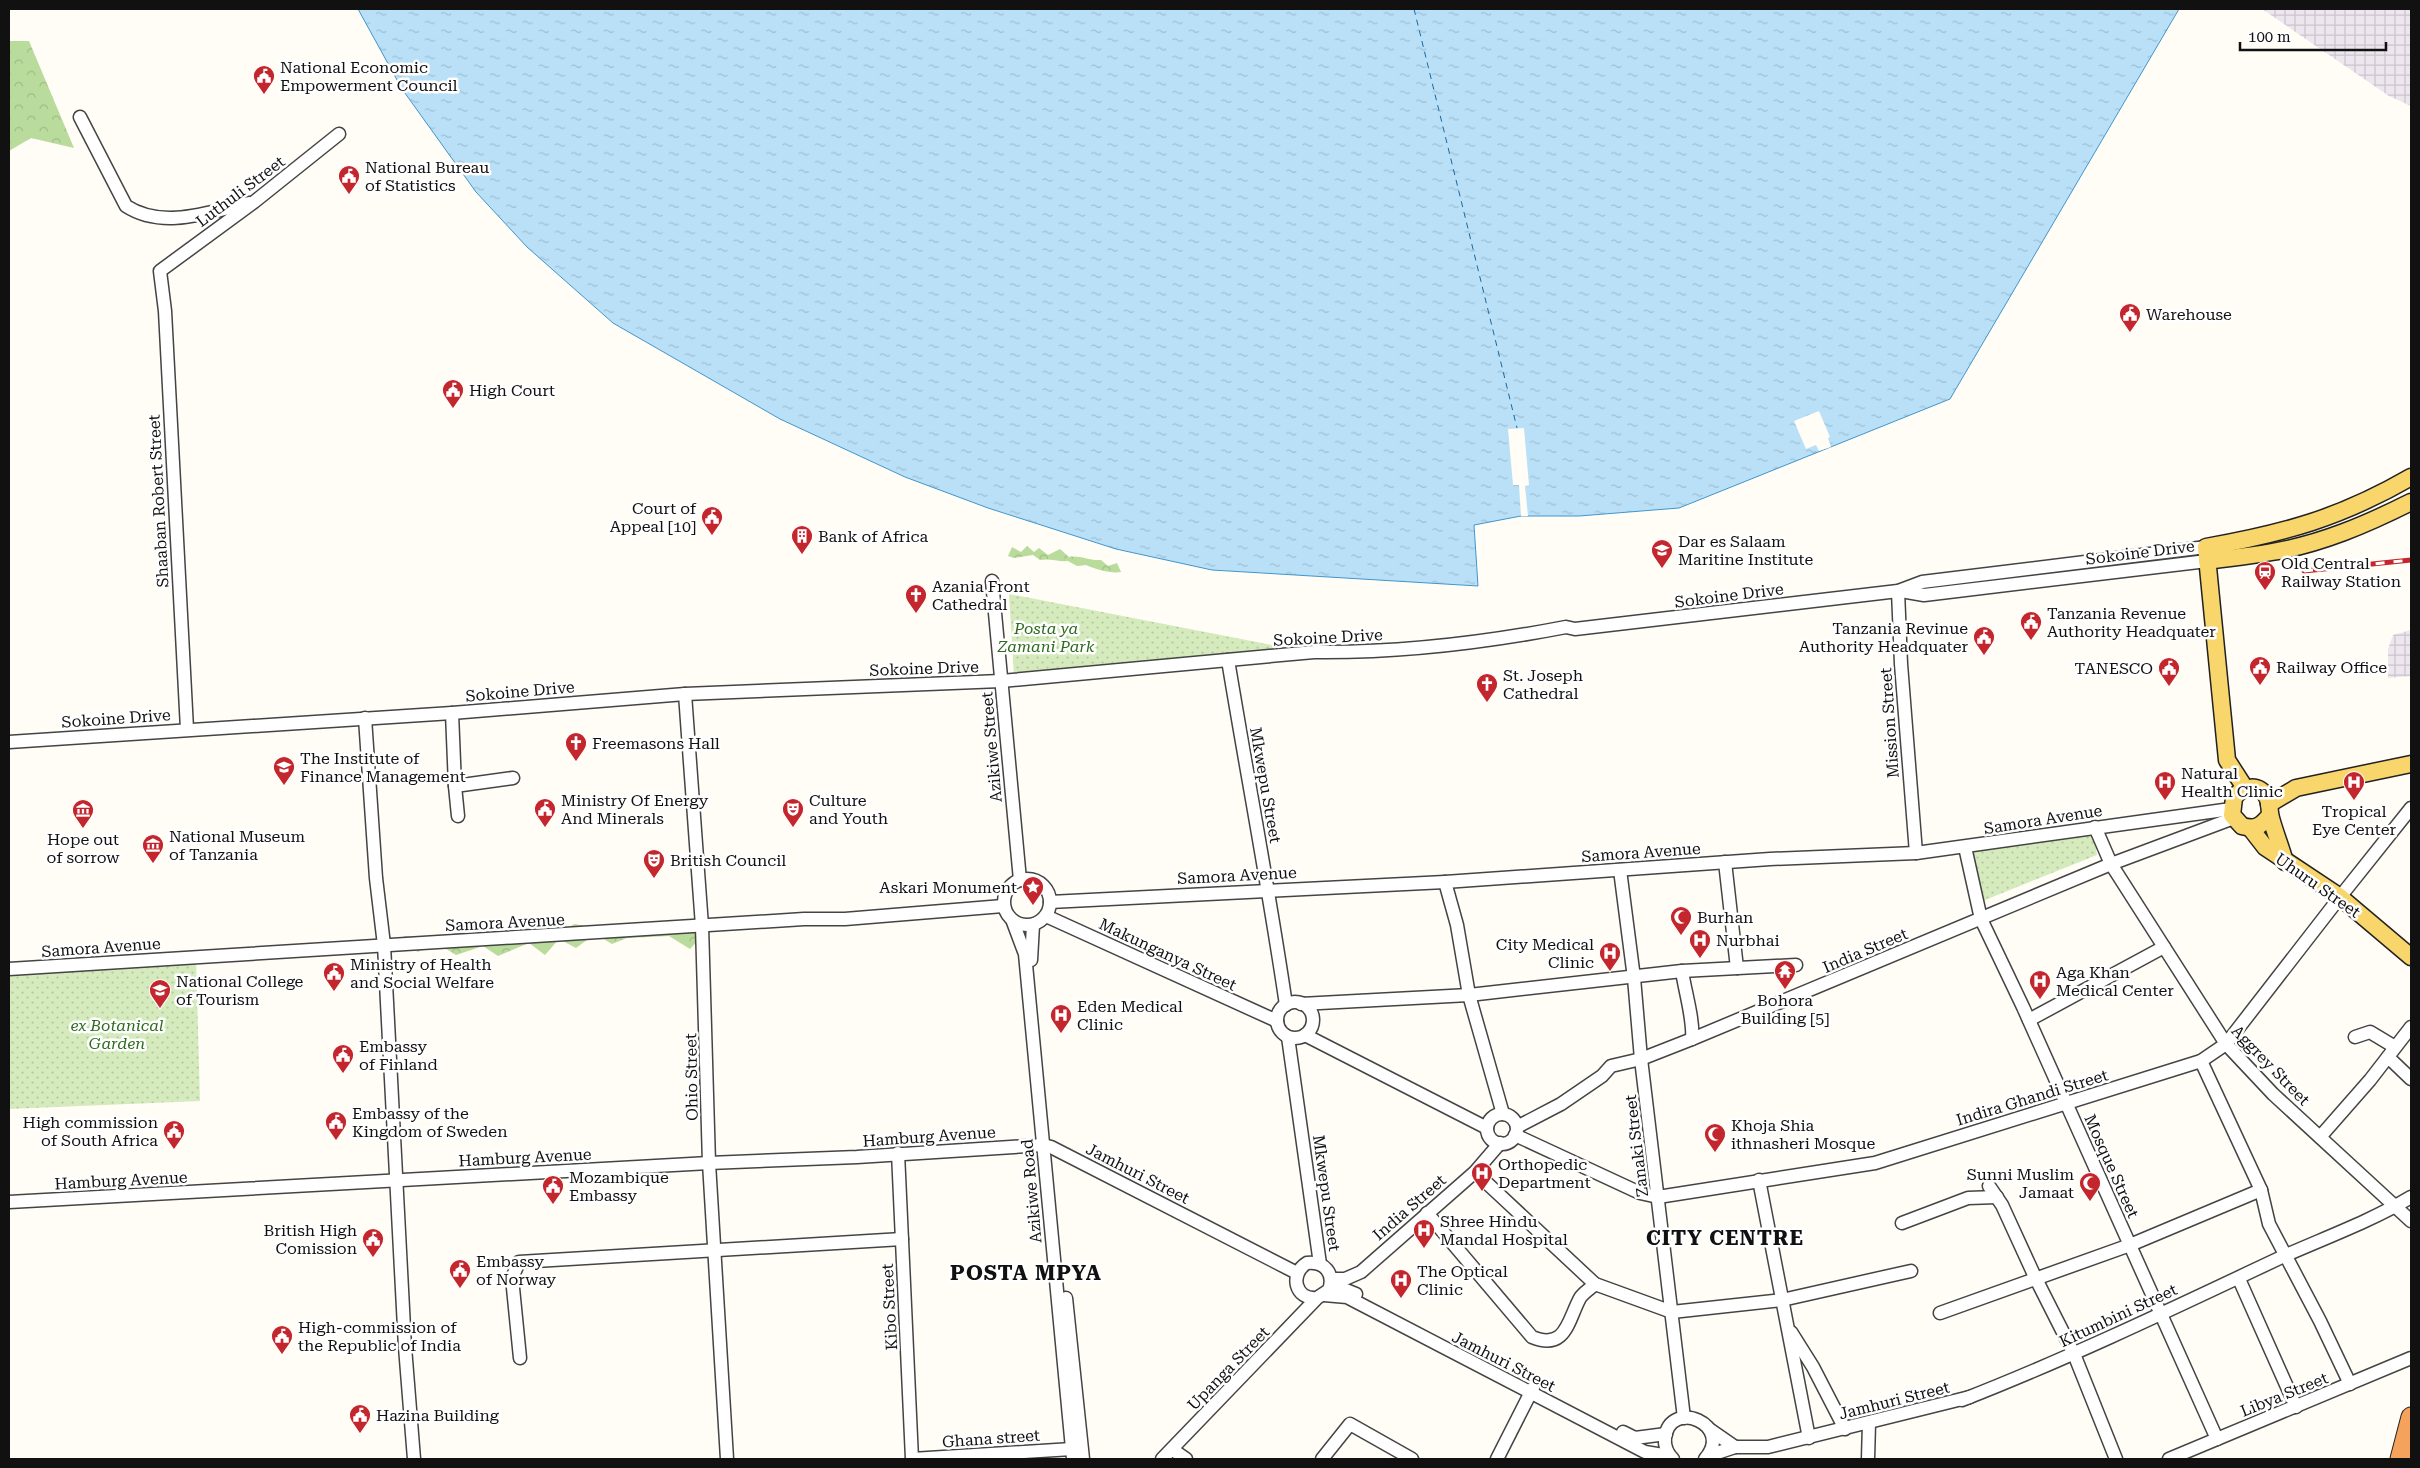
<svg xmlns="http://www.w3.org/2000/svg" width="2420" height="1468" font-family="'Roboto Serif',serif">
<defs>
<pattern id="industrial-grid" width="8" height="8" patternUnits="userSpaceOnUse" patternTransform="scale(1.25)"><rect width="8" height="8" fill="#eee6ef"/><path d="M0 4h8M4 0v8" fill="none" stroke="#cbc4cc"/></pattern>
<pattern id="forest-crowns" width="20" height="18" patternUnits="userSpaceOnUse" patternTransform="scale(1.25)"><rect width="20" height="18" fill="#b9dc9c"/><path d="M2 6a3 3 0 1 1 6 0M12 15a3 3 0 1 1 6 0" fill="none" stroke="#9ebc85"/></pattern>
<pattern id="park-dots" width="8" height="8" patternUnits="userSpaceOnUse" patternTransform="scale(1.25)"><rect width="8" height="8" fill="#d5ebbd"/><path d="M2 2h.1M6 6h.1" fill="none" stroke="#b6c8a1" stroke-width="1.8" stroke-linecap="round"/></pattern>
<pattern id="water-ripples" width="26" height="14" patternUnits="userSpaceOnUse" patternTransform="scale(1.25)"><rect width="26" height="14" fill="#b9e0f7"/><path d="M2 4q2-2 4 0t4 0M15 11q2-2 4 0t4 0" fill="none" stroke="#9ebfd3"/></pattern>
</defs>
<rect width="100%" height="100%" fill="#fffdf5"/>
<g fill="url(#industrial-grid)">
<path d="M2262 9H2411V106L2389 96Z"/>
<path d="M2411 630V676L2388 678V649L2393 635Z"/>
</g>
<g fill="url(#forest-crowns)">
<path d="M9 41H29L74 148 31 138 9 151Z"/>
<path d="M1027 546 1034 552 1039 548 1048 555 1060 549 1069 557C1080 555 1089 561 1101 560L1108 566 1117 563 1121 572C1112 574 1094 569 1086 565L1077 566 1068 561C1058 562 1050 558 1040 560L1033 555 1014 558 1008 556 1012 547 1021 552Z"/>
<path d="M693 921 701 937 690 949 669 936 627 938 612 944 595 934 576 948 559 939 545 955 529 943 498 956 483 946 456 955 435 942 418 952 401 943 404 936 439 937 462 932 484 939 501 929 528 936 537 926 561 933 574 924 598 928 611 924 628 931 637 923 672 928Z"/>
</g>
<g fill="url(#park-dots)">
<path d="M1009 594 1293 649 1014 676Z"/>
<path d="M2093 833 2097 855 1980 902 1969 852Z"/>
<path d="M196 958 200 1101 9 1109V974Z"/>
</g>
<path fill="url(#water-ripples)" stroke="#3f96cf" d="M358 9H2179L1950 399 1679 508 1579 516H1521L1474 525 1478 586 1212 570 1116 549 988 508 905 477 780 419 613 323 527 247 476 192 402 89Z"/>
<g fill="#fffdf5">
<path d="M1819 411 1830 437 1828 438 1831 447 1819 451 1816 445 1806 449 1794 421Z"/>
<path d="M1524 428 1529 485 1525 486 1528 516H1521L1519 485H1513L1508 429Z"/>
</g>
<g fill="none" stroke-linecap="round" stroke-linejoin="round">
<path stroke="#1768a6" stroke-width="1" stroke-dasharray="6 5" stroke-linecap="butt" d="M1414 9 1517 428"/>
<g stroke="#444" stroke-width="15">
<g id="minor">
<path d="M80 117 126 206C163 230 209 212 249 203"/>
<path d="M992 581 1020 880"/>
<path d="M1898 591 1901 664 1916 853"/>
<path d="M1901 591 1924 595 2207 561"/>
<path d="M1228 660C1247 775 1269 889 1286 1005"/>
<path d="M685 694 702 926 709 1163 727 1459"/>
<path d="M452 713 455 786 458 816"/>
<path d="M365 718 376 878 384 945 405 1347 414 1459"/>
<path d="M187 729 165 311 160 271 254 202 339 134"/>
<path d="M9 742 452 713 685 694 1001 681 1314 652C1400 653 1483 643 1566 627L1575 629 1898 591 1922 582 2206 547"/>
<path d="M455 786 513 778"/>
<path d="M2095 827 2111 864 2226 1044 2273 1094 2411 1221"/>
<path d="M1965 847 1981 919 2023 1007 2217 1439"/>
<path d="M1725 862 1737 968"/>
<path d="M1620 870 1634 978 1641 1059 1684 1418"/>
<circle cx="1027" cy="902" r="23"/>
<path d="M1445 882 1457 925 1469 995 1503 1114"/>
<path d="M1050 902 1445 882 1770 859 1916 853 2231 809"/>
<path d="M1046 916 1277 1021"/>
<path d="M1013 922 1025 954 1073 1459"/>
<path d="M1031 960 1033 925"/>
<path d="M9 969 804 919H845L1003 906"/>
<path d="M1682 971C1685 992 1694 1020 1692 1039"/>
<circle cx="1295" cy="1020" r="18"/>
<path d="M1301 1004 1469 995 1682 971 1796 965"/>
<path d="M2029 1020 2164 947"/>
<path d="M1305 1035 1487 1128"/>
<path d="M1288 1037 1320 1264"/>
<path d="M2355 1037 2370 1032 2395 1047"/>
<path d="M2388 1057 2411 1079"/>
<path d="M2201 1061 2261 1190 2269 1224 2320 1321 2350 1384"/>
<circle cx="1502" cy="1129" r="15"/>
<path d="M1517 1127 1561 1104 1602 1076 1611 1066 1641 1059 1692 1039 2111 864 2234 818"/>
<path d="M1515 1135 1640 1193 1658 1197 1875 1163 2201 1061 2226 1044 2340 897 2411 808"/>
<path d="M2320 1137 2370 1080 2411 1027"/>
<path d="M898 1153 912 1459"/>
<path d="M1475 1172 1595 1284 1672 1312 1782 1300 1911 1271"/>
<path d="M1759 1180 1809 1438"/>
<path d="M1989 1186 2002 1205 2035 1277 2074 1354 2116 1459"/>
<path d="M9 1202 709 1163 857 1157 1043 1145 1051 1147 1297 1273"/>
<path d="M1427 1213 1532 1337C1566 1351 1568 1320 1580 1298 1583 1293 1590 1289 1595 1284"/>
<path d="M1902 1223 1968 1198 1997 1197"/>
<path d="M1331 1279H1345L1361 1272 1475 1172 1500 1143"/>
<path d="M2239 1279 2296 1407"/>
<path d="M1331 1284 1356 1294"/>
<path d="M1324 1295 1347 1297 1645 1452 1669 1456"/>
<path d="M1066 1298 1083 1459"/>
<path d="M1940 1313 2130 1245 2261 1190"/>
<path d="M1791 1332 1813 1367 1845 1429"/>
<path d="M520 1358 512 1278 519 1262 902 1239"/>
<path d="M1962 1400C2072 1357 2178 1306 2284 1256 2327 1237 2371 1221 2411 1197"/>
<path d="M1709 1429 1735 1447"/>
<path d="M1623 1432 1635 1438 1666 1434"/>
<path d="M1173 1450 1186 1459"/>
<path d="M1708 1456 1735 1447H1768L1970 1397"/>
<path d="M912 1459 1072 1449"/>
<path d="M1162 1459 1317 1298 1329 1290C1335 1273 1324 1261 1307 1263 1289 1274 1295 1300 1317 1298"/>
<path d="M1322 1459 1350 1424 1412 1459"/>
<path d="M1497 1459 1533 1388"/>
<path d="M1673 1459C1667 1453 1664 1447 1665 1438 1670 1397 1735 1425 1705 1459"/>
<path d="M1868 1459 1869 1423"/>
<path d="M2169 1459 2411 1358"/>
</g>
</g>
<g stroke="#222" stroke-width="19">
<g id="major">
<path d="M2207 561C2229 558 2250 556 2272 552 2321 544 2367 524 2411 502"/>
<path d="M2245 788 2227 760 2206 547C2285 533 2340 518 2411 477"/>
<path d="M2269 804 2296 788 2411 764"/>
<path d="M2270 815C2261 826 2256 830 2242 826L2232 815 2234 798C2242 786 2260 782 2268 799 2270 805 2269 811 2271 818 2275 833 2281 847 2285 862"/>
<path d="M2251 829 2265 847 2340 897 2411 957"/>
</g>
</g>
<g stroke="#222" stroke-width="21">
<path id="highway" d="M2400 1459 2411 1417"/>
</g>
<use href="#minor" stroke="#fff" stroke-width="12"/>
<use href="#major" stroke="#f9d66b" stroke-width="16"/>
<use href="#highway" stroke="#f5a25d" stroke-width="19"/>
<g stroke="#c4262e" stroke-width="5">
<path id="rail" d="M2304 571 2411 560"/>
</g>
<use href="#rail" stroke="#fff" stroke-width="3" stroke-dasharray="9" stroke-linecap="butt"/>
</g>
<defs>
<g id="civic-pin" transform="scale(1.125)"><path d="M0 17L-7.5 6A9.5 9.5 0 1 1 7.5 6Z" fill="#c4262e" stroke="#fff"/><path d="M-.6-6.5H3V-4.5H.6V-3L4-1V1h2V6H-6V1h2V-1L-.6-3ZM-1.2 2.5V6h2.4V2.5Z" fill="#fff"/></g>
<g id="building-pin" transform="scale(1.125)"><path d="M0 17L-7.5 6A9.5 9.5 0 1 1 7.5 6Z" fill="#c4262e" stroke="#fff"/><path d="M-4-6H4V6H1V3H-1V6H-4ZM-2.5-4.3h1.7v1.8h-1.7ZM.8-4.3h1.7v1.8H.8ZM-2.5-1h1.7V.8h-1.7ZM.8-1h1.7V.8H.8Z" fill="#fff"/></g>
<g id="university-pin" transform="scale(1.125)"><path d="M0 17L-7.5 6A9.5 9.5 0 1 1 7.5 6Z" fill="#c4262e" stroke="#fff"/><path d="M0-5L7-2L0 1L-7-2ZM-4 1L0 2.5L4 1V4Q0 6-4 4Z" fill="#fff"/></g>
<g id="station-pin" transform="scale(1.125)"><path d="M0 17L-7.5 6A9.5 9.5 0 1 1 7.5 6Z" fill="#c4262e" stroke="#fff"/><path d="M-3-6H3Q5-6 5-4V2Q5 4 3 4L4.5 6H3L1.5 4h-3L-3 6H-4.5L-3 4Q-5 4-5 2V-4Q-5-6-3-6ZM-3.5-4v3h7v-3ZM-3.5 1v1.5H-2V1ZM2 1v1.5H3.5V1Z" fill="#fff"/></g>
<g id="church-pin" transform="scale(1.125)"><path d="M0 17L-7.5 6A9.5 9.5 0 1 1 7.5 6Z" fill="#c4262e" stroke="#fff"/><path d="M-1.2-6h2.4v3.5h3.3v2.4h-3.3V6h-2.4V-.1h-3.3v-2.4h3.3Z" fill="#fff"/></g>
<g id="hospital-pin" transform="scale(1.125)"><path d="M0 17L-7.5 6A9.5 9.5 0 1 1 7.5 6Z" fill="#c4262e" stroke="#fff"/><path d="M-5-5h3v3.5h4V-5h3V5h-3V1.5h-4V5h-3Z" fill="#fff"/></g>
<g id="theatre-pin" transform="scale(1.125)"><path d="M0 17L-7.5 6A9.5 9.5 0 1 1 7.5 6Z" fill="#c4262e" stroke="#fff"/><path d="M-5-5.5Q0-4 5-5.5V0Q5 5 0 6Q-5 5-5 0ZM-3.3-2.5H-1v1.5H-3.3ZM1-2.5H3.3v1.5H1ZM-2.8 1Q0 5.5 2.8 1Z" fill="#fff"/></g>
<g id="museum-pin" transform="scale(1.125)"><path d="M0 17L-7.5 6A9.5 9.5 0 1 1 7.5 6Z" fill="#c4262e" stroke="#fff"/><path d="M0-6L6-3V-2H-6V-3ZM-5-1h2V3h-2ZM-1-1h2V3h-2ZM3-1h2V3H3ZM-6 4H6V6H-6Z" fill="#fff"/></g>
<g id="sight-pin" transform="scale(1.125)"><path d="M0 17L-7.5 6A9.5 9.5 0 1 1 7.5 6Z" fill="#c4262e" stroke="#fff"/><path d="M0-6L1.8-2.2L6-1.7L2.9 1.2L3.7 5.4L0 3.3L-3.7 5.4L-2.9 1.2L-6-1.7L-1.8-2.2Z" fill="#fff"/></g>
<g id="mosque-pin" transform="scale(1.125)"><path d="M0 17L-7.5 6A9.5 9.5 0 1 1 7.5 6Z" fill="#c4262e" stroke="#fff"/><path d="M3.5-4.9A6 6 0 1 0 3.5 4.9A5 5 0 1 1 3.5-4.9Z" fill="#fff"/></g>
<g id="temple-pin" transform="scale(1.125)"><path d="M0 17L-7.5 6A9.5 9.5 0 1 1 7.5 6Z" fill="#c4262e" stroke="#fff"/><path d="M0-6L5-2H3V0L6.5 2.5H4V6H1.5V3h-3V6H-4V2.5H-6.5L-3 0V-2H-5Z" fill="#fff"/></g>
</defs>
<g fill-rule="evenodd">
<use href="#civic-pin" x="264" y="76"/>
<use href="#civic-pin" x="349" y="176"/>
<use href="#civic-pin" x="2130" y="314"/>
<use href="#civic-pin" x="453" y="390"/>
<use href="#civic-pin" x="712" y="517"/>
<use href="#building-pin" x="802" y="536"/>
<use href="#university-pin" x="1662" y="550"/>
<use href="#station-pin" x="2265" y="572"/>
<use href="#church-pin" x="916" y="595"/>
<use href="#civic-pin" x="2031" y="622"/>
<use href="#civic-pin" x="1984" y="637"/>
<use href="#civic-pin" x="2260" y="667"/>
<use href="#civic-pin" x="2169" y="668"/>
<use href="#church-pin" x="1487" y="684"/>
<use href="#church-pin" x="576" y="743"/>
<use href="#university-pin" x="284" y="767"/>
<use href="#hospital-pin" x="2165" y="782"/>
<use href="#hospital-pin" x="2354" y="782"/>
<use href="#civic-pin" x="545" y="809"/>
<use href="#theatre-pin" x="793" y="809"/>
<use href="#museum-pin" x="83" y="810"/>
<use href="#museum-pin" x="153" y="845"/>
<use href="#theatre-pin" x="654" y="860"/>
<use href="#sight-pin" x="1033" y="887"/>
<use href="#mosque-pin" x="1681" y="917"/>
<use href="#hospital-pin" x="1700" y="940"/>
<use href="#hospital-pin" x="1610" y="953"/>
<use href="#temple-pin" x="1785" y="971"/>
<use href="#civic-pin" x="334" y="973"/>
<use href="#hospital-pin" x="2040" y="981"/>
<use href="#university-pin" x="160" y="990"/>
<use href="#hospital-pin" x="1061" y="1015"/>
<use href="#civic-pin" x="343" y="1055"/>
<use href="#civic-pin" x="336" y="1122"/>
<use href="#civic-pin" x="174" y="1131"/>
<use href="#mosque-pin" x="1715" y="1134"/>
<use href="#hospital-pin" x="1482" y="1173"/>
<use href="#mosque-pin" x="2090" y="1183"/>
<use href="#civic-pin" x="553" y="1186"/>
<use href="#hospital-pin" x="1424" y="1230"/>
<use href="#civic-pin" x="373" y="1239"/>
<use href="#civic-pin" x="460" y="1270"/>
<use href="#hospital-pin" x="1401" y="1280"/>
<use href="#civic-pin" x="282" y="1336"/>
<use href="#civic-pin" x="360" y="1415"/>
</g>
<g text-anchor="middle" stroke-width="5" stroke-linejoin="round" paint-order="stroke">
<g font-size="16" fill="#111" stroke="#fff" text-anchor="start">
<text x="280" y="73">National Economic<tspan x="280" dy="18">Empowerment Council</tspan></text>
<text x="365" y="173">National Bureau<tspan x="365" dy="18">of Statistics</tspan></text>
<text x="2146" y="320">Warehouse</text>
<text x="469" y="396">High Court</text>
<text x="696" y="514" text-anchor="end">Court of<tspan x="696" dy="18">Appeal [10]</tspan></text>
<text x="818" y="542">Bank of Africa</text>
<text x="1678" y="547">Dar es Salaam<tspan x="1678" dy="18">Maritine Institute</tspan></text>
<text x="2281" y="569">Old Central<tspan x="2281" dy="18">Railway Station</tspan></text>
<text x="932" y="592">Azania Front<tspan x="932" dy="18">Cathedral</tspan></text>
<text x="2047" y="619">Tanzania Revenue<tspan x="2047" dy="18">Authority Headquater</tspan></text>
<text x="1968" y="634" text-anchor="end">Tanzania Revinue<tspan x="1968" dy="18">Authority Headquater</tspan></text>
<text x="2276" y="673">Railway Office</text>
<text x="2153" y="674" text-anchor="end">TANESCO</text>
<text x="1503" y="681">St. Joseph<tspan x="1503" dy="18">Cathedral</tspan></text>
<text x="592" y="749">Freemasons Hall</text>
<text x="300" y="764">The Institute of<tspan x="300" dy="18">Finance Management</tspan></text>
<text x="2181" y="779">Natural<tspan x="2181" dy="18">Health Clinic</tspan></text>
<text x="561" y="806">Ministry Of Energy<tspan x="561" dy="18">And Minerals</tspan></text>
<text x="809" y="806">Culture<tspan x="809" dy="18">and Youth</tspan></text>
<text x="2354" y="817" text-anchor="middle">Tropical<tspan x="2354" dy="18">Eye Center</tspan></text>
<text x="169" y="842">National Museum<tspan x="169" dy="18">of Tanzania</tspan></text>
<text x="83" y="845" text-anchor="middle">Hope out<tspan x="83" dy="18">of sorrow</tspan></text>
<text x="670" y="866">British Council</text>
<text x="1017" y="893" text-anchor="end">Askari Monument</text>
<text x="1697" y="923">Burhan</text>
<text x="1716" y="946">Nurbhai</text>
<text x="1594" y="950" text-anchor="end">City Medical<tspan x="1594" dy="18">Clinic</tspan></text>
<text x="350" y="970">Ministry of Health<tspan x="350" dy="18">and Social Welfare</tspan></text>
<text x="2056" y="978">Aga Khan<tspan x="2056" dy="18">Medical Center</tspan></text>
<text x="176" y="987">National College<tspan x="176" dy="18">of Tourism</tspan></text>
<text x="1785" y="1006" text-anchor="middle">Bohora<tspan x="1785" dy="18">Building [5]</tspan></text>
<text x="1077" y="1012">Eden Medical<tspan x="1077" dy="18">Clinic</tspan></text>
<text x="359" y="1052">Embassy<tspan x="359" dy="18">of Finland</tspan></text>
<text x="352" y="1119">Embassy of the<tspan x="352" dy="18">Kingdom of Sweden</tspan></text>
<text x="158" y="1128" text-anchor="end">High commission<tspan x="158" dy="18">of South Africa</tspan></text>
<text x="1731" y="1131">Khoja Shia<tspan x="1731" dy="18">ithnasheri Mosque</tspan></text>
<text x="1498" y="1170">Orthopedic<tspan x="1498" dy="18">Department</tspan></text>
<text x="2074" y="1180" text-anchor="end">Sunni Muslim<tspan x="2074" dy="18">Jamaat</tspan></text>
<text x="569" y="1183">Mozambique<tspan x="569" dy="18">Embassy</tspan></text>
<text x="1440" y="1227">Shree Hindu<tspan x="1440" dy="18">Mandal Hospital</tspan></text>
<text x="357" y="1236" text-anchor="end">British High<tspan x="357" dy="18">Comission</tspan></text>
<text x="476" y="1267">Embassy<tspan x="476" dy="18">of Norway</tspan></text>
<text x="1417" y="1277">The Optical<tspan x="1417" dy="18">Clinic</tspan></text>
<text x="298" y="1333">High-commission of<tspan x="298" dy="18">the Republic of India</tspan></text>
<text x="376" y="1421">Hazina Building</text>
</g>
<g font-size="16" fill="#111" stroke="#fff">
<text transform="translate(240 191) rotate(-37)" y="6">Luthuli Street</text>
<text transform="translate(158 501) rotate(-93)" y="6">Shaaban Robert Street</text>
<text transform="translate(2140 552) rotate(-7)" y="6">Sokoine Drive</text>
<text transform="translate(1729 595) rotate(-7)" y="6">Sokoine Drive</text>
<text transform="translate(1328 637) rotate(-3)" y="6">Sokoine Drive</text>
<text transform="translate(924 668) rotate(-2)" y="6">Sokoine Drive</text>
<text transform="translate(520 691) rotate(-5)" y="6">Sokoine Drive</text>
<text transform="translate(116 718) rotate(-4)" y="6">Sokoine Drive</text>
<text transform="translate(1889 723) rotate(-94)" y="6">Mission Street</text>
<text transform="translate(991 747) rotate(-95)" y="6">Azikiwe Street</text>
<text transform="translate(1266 785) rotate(80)" y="6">Mkwepu Street</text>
<text transform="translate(2043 819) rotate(-9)" y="6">Samora Avenue</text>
<text transform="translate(1641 852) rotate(-4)" y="6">Samora Avenue</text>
<text transform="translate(1237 875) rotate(-3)" y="6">Samora Avenue</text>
<text transform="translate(2318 885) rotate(35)" y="6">Uhuru Street</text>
<text transform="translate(505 922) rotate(-3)" y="6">Samora Avenue</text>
<text transform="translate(101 947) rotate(-4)" y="6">Samora Avenue</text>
<text transform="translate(1865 950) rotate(-23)" y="6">India Street</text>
<text transform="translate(1168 954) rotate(25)" y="6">Makunganya Street</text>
<text transform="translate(2271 1065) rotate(46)" y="6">Aggrey Street</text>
<text transform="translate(691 1077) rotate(-91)" y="6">Ohio Street</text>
<text transform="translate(2032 1097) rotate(-17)" y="6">Indira Ghandi Street</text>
<text transform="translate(929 1136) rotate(-4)" y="6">Hamburg Avenue</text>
<text transform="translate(1636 1146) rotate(-97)" y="6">Zanaki Street</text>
<text transform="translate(525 1157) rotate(-3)" y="6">Hamburg Avenue</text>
<text transform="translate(2112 1166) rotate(66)" y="6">Mosque Street</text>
<text transform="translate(1138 1173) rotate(27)" y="6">Jamhuri Street</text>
<text transform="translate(121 1180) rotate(-3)" y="6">Hamburg Avenue</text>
<text transform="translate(1031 1191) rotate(-95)" y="6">Azikiwe Road</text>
<text transform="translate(1327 1193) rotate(82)" y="6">Mkwepu Street</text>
<text transform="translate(1409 1207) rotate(-41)" y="6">India Street</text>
<text transform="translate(889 1307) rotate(-93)" y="6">Kibo Street</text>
<text transform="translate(2118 1315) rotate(-25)" y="6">Kitumbini Street</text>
<text transform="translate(1504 1361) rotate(27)" y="6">Jamhuri Street</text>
<text transform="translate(1228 1368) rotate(-46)" y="6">Upanga Street</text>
<text transform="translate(2284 1394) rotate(-22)" y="6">Libya Street</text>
<text transform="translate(1894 1400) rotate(-14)" y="6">Jamhuri Street</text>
<text transform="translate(991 1438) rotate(-4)" y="6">Ghana street</text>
</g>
<g font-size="16" font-style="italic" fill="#2f6b1f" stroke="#fff">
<text x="1046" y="634">Posta ya<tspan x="1046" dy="18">Zamani Park</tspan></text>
<text x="117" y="1031">ex Botanical<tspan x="117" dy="18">Garden</tspan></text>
</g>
<g font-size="21" font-weight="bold" letter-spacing="1" fill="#111" stroke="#fff">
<text x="1725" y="1245">CITY CENTRE</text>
<text x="1026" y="1280">POSTA MPYA</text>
</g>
</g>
<rect width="2420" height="1468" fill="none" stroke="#111111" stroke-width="20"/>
<path d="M2240 42v8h146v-8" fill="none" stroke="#111111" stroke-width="2.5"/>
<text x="2248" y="42" font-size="15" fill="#111111" stroke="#ffffff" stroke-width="4" paint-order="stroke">100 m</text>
</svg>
